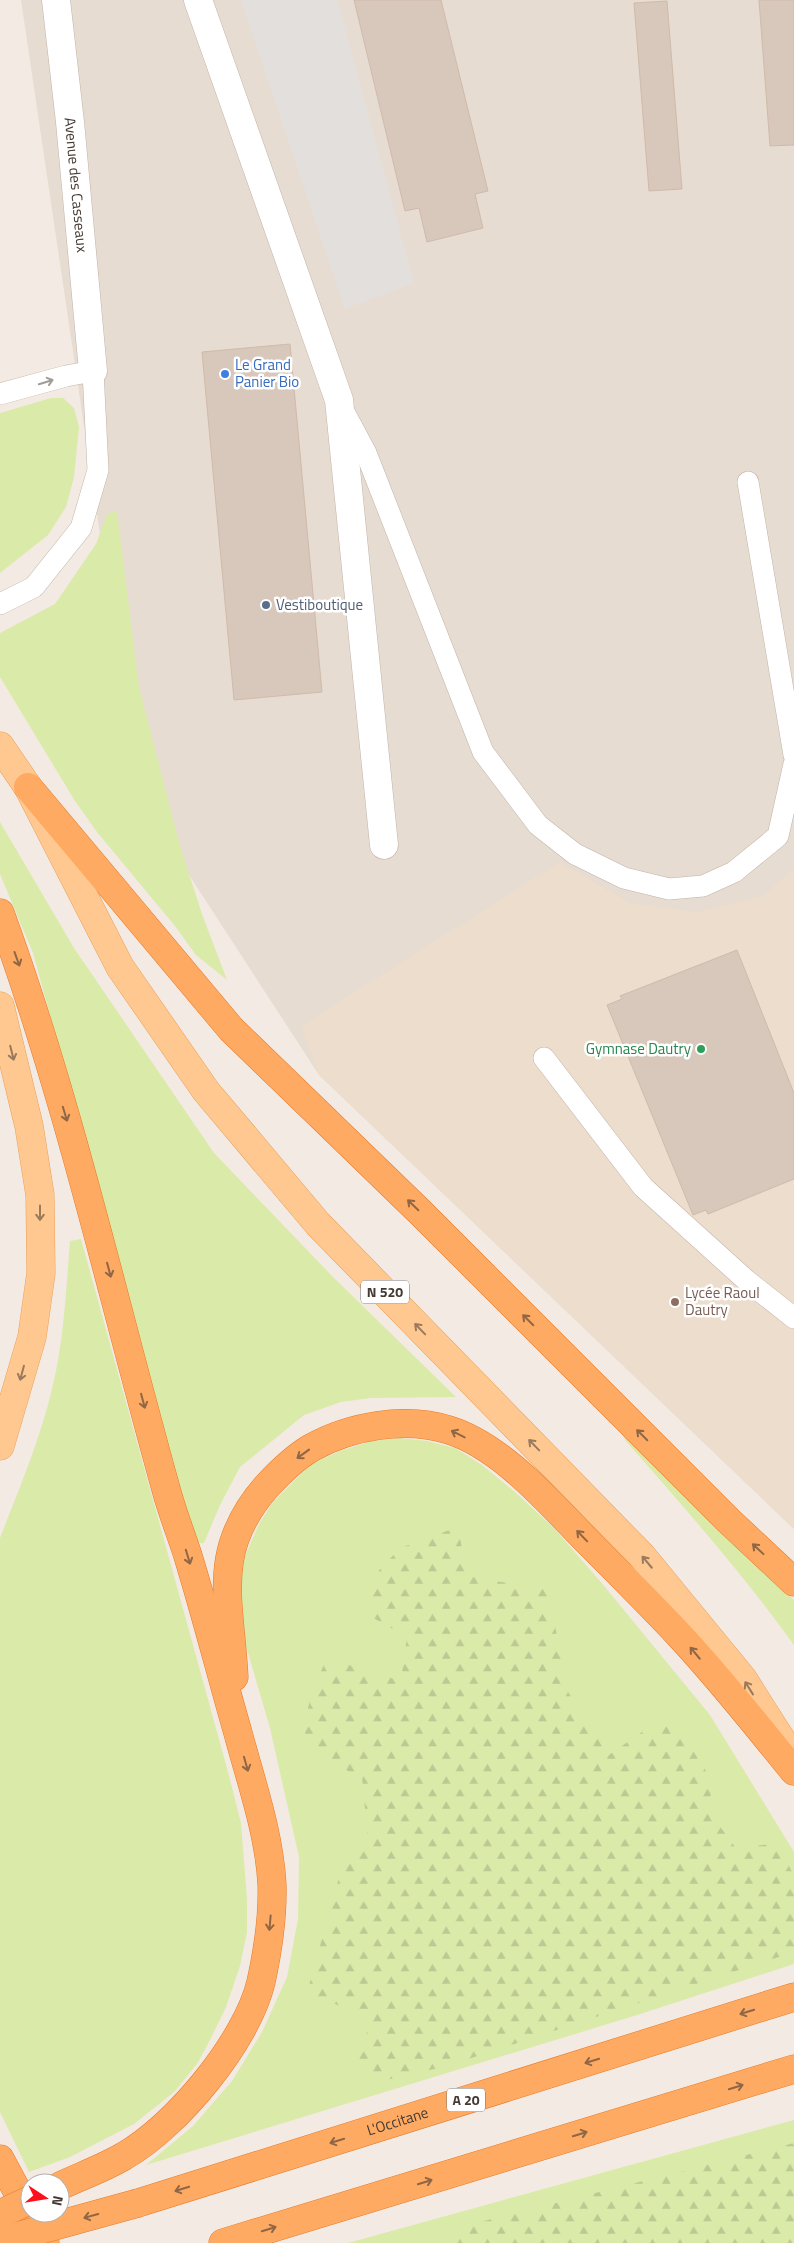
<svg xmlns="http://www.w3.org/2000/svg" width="794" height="2243" font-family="'Titillium Web',sans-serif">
<defs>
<pattern id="forest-firs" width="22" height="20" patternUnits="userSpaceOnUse" patternTransform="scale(1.25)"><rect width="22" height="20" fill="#daeaa9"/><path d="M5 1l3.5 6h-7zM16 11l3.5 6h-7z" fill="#bcc992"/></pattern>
</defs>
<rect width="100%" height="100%" fill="#f3ebe3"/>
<path fill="#e7dcd1" d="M21 0H794V1529L319 1075 139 798Z"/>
<path fill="#edddcc" d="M560 862 629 903 697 912 763 896 794 869V1529L319 1075 301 1026Z"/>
<g fill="#daeaa9">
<path d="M51 398H63L74 408 79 427 74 477 66 507 48 535 0 573V413Z"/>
<path d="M117 511 139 687 180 846 202 914 227 980 196 955 175 926 97 832 75 801 0 677V633L55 604 96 544 107 514Z"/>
<path d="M0 822 74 948 214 1153 333 1277 456 1397 371 1398 341 1402 304 1415 240 1467 220 1505 204 1543H194L33 953 0 874Z"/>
<path d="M81 1239 228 1772 241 1823 247 1899V1932L240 1966 226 2007 210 2040 197 2064 174 2092 134 2124 70 2157 29 2172 0 2112V1538C19 1489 40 1440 52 1389 64 1341 66 1290 70 1241Z"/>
<path d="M620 1425 755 1564 794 1600V1645C742 1573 684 1507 625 1440Z"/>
<path d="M400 1438 427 1441 455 1448 482 1465 516 1493 554 1528 605 1587 710 1715 794 1852V1964L634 2016 146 2165 193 2126 232 2081 262 2032 287 1977 298 1919 299 1857 270 1728 241 1629 238 1592 245 1556 259 1524 273 1502 311 1464 340 1451 372 1441Z"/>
<path d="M794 2120V2243H348Z"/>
</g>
<g fill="url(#forest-firs)">
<path d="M458 1527 467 1576 548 1590 568 1692 609 1755 669 1713 713 1782 708 1810 735 1847 778 1844 794 1876V1952L447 2066 373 2083 357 2066 371 2018 307 1993 340 1874 368 1840 362 1777 320 1759 303 1730 312 1691 327 1658 401 1681 407 1637 368 1615 371 1579 400 1548Z"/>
<path d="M794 2143V2243H458L452 2229Z"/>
</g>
<path fill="#e3dfdc" d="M241 0H337L414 283 345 309Z"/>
<g fill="#d8c7bb" stroke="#d0baab">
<path d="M354 0H441L488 191 475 194 483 228 427 242 419 208 405 211Z"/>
<path d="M759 0H794V145L770 146Z"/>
<path d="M667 1 682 189 649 191 634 3Z"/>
<path d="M290 344 322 692 234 700 202 352Z"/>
<path d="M737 950 794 1093V1179L708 1214 706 1210 693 1215 607 1005 622 999 620 996Z"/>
</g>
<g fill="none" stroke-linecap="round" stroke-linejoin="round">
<g stroke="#c2b3a9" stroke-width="22">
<g id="lane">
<path d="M0 394 66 376 93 371 98 470 81 528 34 587 0 604"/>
<path d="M343 410 366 453 483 752 538 825 575 854 624 878 669 889 703 886 734 872 778 836 794 764"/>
<path d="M748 482 794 755"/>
<path d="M544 1058 643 1187 746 1280 794 1318"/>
</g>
</g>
<g stroke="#c2b3a9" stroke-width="29">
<g id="street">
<path id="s1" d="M56 0 70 122 93 371"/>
<path d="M198 0 339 400 384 845"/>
</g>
</g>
<g stroke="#eaa15a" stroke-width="29">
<g id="primary">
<path d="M0 746 28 787 120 967 206 1091 318 1224 642 1556 743 1679 786 1747"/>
<path d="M0 1006 29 1126 40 1195 41 1273 32 1337 0 1446"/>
</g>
</g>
<g stroke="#e67a2a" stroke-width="29">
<g id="highway">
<path d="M28 787 231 1029 421 1213 729 1521 794 1582"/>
<path d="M0 913C69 1102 112 1296 166 1489 172 1512 181 1534 188 1556 206 1615 221 1674 238 1733 251 1782 269 1832 272 1884 273 1916 268 1950 261 1982 247 2041 177 2126 124 2156 104 2168 81 2176 60 2186"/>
<path d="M234 1677C230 1600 210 1551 267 1486 280 1472 294 1458 311 1448 350 1426 405 1416 449 1430 501 1446 550 1503 587 1541 619 1573 651 1605 681 1637 721 1680 757 1726 794 1771"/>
<path d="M0 2159 45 2243"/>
<path id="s2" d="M138 2203 794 1997"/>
<path d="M223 2243 794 2069"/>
</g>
</g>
<use href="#lane" stroke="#fff" stroke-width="21"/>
<use href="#street" stroke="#fff" stroke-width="28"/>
<use href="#primary" stroke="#ffc890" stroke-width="28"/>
<use href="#highway" stroke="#ffaa62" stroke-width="28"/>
<g stroke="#e67a2a" stroke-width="29" stroke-linecap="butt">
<g id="highway-bridge">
<path d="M0 2214 30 2200"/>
<path d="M0 2241 138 2203"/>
</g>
</g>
<use href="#highway-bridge" stroke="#ffaa62" stroke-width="28"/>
</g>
<defs><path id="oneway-shaft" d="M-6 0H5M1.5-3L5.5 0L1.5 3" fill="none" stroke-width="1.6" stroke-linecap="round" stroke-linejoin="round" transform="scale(1.25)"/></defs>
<use stroke="#a29c99" href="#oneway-shaft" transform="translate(46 382) rotate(-17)"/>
<g stroke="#8f6746">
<use href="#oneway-shaft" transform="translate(17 959) rotate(70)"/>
<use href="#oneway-shaft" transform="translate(65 1114) rotate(73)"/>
<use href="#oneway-shaft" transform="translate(413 1205) rotate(-136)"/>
<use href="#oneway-shaft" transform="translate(109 1270) rotate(75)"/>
<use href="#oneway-shaft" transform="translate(528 1320) rotate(-135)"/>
<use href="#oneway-shaft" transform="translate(143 1401) rotate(75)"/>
<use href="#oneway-shaft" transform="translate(458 1434) rotate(-153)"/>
<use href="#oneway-shaft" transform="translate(642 1435) rotate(-135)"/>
<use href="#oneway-shaft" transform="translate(303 1454) rotate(144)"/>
<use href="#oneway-shaft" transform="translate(582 1536) rotate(-134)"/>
<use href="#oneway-shaft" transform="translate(758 1549) rotate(-137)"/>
<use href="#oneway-shaft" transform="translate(188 1557) rotate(73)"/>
<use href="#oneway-shaft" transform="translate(695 1653) rotate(-130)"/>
<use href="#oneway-shaft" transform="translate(246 1764) rotate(74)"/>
<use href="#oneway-shaft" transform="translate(270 1923) rotate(95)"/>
<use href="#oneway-shaft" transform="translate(747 2012) rotate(163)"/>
<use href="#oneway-shaft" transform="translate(592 2061) rotate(163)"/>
<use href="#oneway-shaft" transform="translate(736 2087) rotate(-17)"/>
<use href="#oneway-shaft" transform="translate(580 2134) rotate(-17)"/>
<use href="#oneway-shaft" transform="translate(337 2141) rotate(163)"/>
<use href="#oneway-shaft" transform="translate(425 2182) rotate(-17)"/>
<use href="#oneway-shaft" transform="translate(182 2189) rotate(163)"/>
<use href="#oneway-shaft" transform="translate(91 2216) rotate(165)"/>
<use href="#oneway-shaft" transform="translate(269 2229) rotate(-17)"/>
</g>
<g stroke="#997a5d">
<use href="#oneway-shaft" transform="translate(12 1053) rotate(76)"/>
<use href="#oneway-shaft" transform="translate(40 1213) rotate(90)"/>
<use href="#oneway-shaft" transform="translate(420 1329) rotate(-134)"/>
<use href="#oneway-shaft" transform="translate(22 1373) rotate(105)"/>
<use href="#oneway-shaft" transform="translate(534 1445) rotate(-134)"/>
<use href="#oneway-shaft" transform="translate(647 1562) rotate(-130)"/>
<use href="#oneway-shaft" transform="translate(749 1688) rotate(-122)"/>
</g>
<circle fill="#3f7fe0" stroke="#fff" stroke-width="2" cx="225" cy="374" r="5"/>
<circle fill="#5c6f8a" stroke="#fff" stroke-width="2" cx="266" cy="605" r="5"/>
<circle fill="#2e9e5b" stroke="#fff" stroke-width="2" cx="701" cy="1049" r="5"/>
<circle fill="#8d6e63" stroke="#fff" stroke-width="2" cx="675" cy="1302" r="5"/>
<g text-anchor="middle" stroke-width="5" stroke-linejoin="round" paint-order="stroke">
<g fill="#fff" stroke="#7d7570" stroke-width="1">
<rect x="361" y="1280.5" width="48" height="23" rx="4"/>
<rect x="447" y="2088.5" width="38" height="23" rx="4"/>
</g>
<g font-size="14" font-weight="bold" fill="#453a33">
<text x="385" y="1297">N 520</text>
<text x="466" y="2105">A 20</text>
</g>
<g font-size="15" fill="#453a33" stroke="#fff">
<text dy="5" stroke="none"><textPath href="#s1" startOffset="186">Avenue des Casseaux</textPath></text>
<text dy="5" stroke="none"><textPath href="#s2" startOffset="272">L'Occitane</textPath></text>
</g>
<g font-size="15" fill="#366cbe" stroke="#fff" text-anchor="start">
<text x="235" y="370">Le Grand<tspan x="235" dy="17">Panier Bio</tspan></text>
</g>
<g font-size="15" fill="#4e5e75" stroke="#fff" text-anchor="start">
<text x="276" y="610">Vestiboutique</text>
</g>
<g font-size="15" fill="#27864d" stroke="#fff" text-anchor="end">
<text x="691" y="1054">Gymnase Dautry</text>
</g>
<g font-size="15" fill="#785e54" stroke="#fff" text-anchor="start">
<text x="685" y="1298">Lycée Raoul<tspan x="685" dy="17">Dautry</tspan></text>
</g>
</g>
<g transform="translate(45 2198) rotate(102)"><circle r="24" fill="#ffffff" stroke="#b5b0ad"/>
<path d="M0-4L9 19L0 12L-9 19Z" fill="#ff0e1c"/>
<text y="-8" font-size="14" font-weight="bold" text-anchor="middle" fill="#453a33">N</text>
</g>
</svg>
